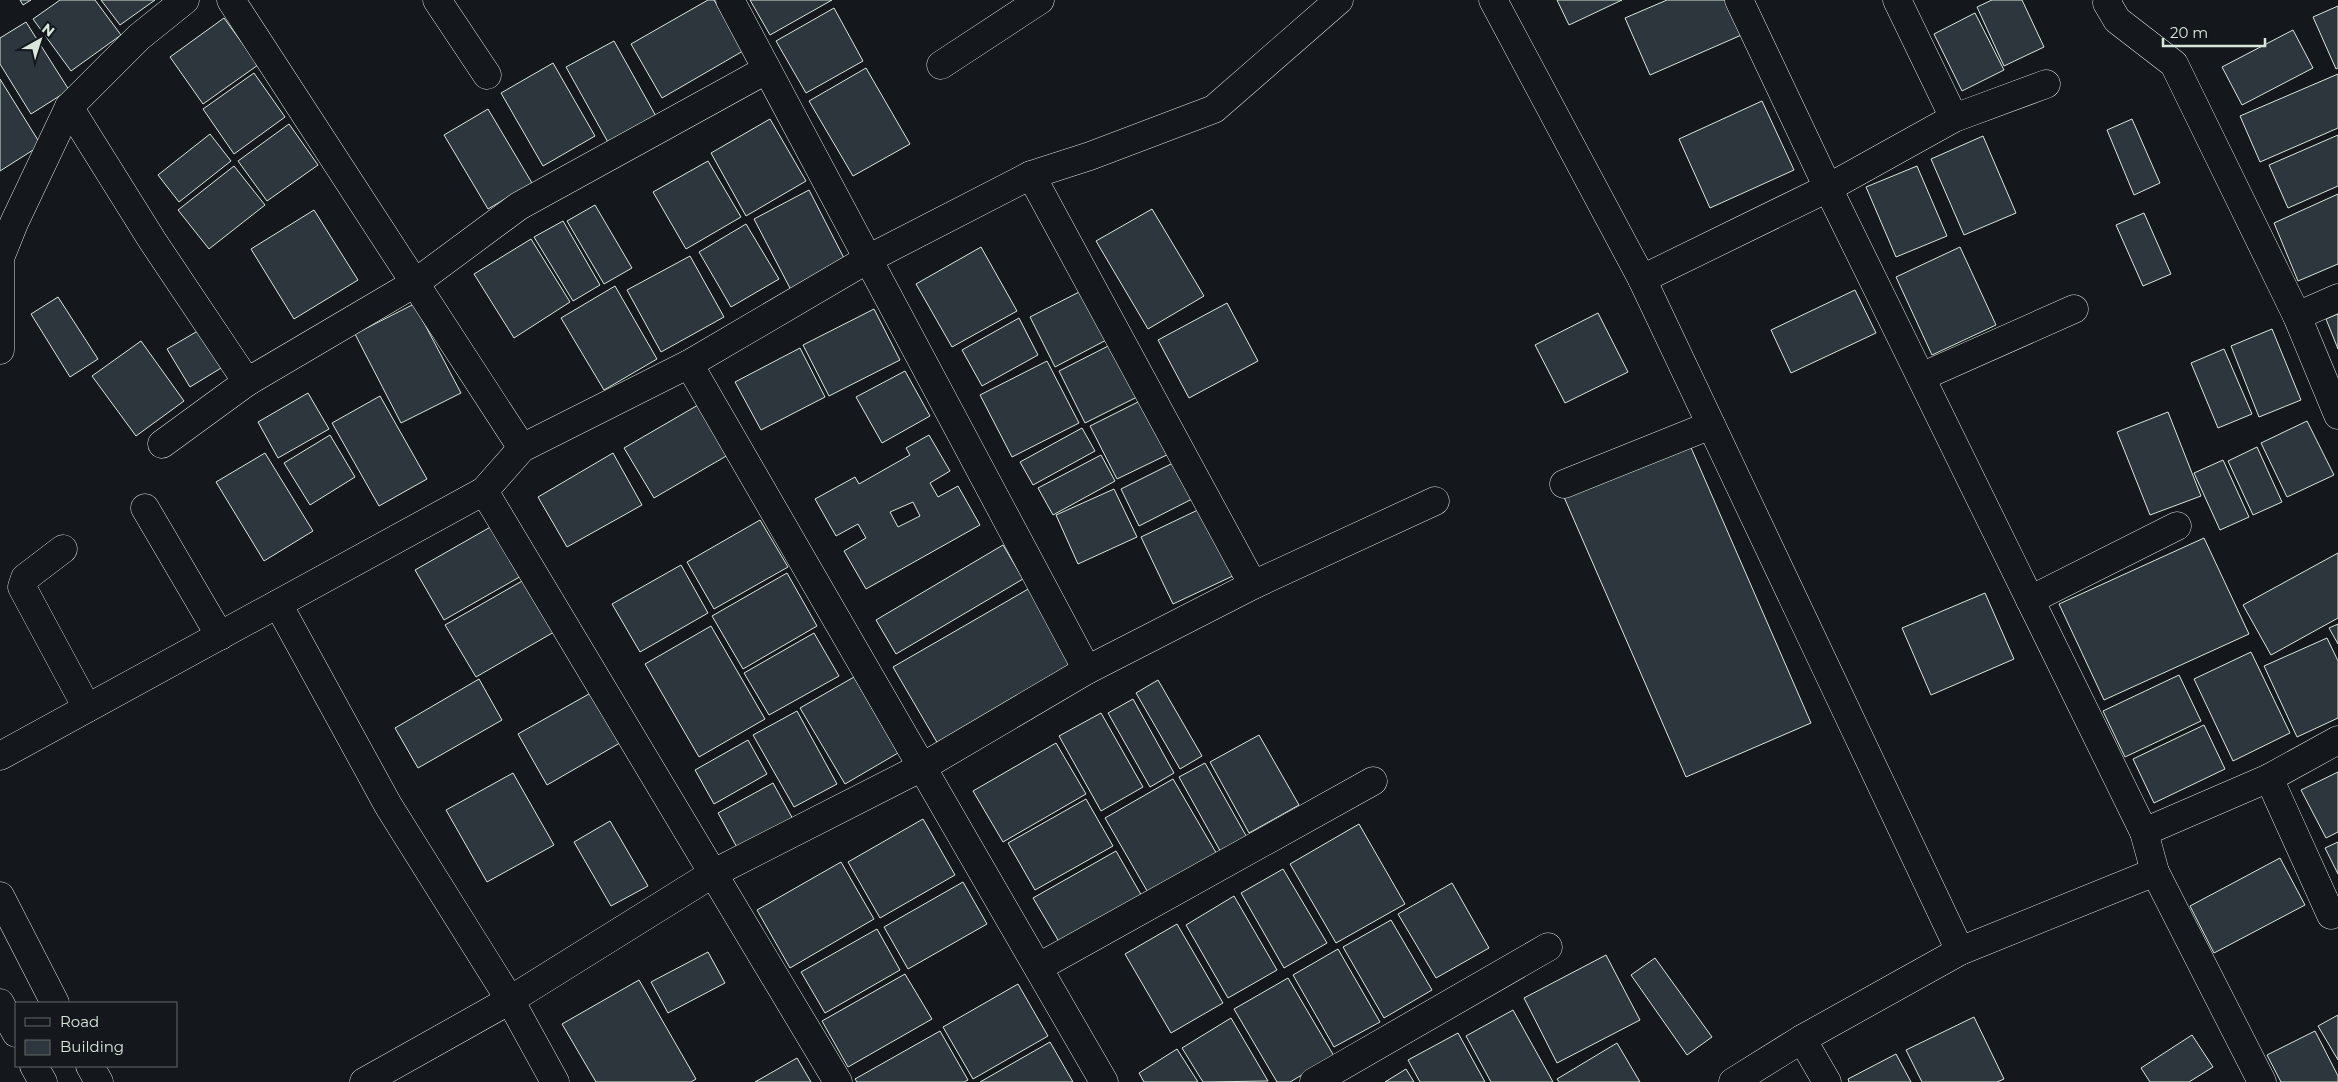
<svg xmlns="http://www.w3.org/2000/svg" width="2338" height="1082" font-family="Montserrat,sans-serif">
<rect width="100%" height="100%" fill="#14181c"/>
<g fill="#2c363c" stroke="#d8e6dc" fill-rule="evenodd">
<path d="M20 0H31L23 5Z"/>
<path d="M60 0H95L121 35 71 71 33 19Z"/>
<path d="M101 0H155L120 25Z"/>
<path d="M708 0H714L743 51 662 98 631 44Z"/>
<path d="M750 0H832L770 35Z"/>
<path d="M1557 0H1622L1569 25Z"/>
<path d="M1667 0H1731L1746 33 1650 75 1625 18Z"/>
<path d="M1992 0H2022L2044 47 2004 66 1977 7Z"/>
<path d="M2338 6V68L2336 69 2313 17Z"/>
<path d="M834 8 863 61 806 93 776 41Z"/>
<path d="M1975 13 2004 70 1962 91 1934 34Z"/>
<path d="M224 18 258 65 203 104 170 57Z"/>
<path d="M26 22 69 90 31 114 0 64V38Z"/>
<path d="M2293 30 2313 68 2242 105 2222 67Z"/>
<path d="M614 41 657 118 609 144 566 67Z"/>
<path d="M553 63 595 136 543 166 501 93Z"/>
<path d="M866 68 910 144 853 176 809 101Z"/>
<path d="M254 73 285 117 234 154 203 109Z"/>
<path d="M2338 74V128L2260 162 2240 116Z"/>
<path d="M0 79 41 145 0 171Z"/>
<path d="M1762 101 1794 170 1710 208 1679 139Z"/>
<path d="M488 109 532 183 488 209 444 135Z"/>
<path d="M770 119 806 181 746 216 711 153Z"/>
<path d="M2132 119 2160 183 2134 195 2107 130Z"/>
<path d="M289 124 318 165 267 201 238 161Z"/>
<path d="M210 134 231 161 179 202 158 175Z"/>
<path d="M2338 135V186L2288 208 2269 165Z"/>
<path d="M1983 136 2016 213 1964 235 1931 159Z"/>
<path d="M708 161 741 217 686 249 653 192Z"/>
<path d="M234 166 265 205 209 249 178 210Z"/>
<path d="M1917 166 1947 236 1896 257 1866 187Z"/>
<path d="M809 190 846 262 791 290 754 219Z"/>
<path d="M2338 194V264L2298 281 2274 223Z"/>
<path d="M595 205 632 268 604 284 567 221Z"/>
<path d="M1152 209 1204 296 1148 329 1096 241Z"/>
<path d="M314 210 358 280 294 319 251 249Z"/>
<path d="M2144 213 2171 274 2143 286 2116 225Z"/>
<path d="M563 221 600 285 573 301 534 237Z"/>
<path d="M746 224 779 279 731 307 699 252Z"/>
<path d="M531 239 570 302 514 338 474 274Z"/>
<path d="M981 247 1017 311 952 347 916 284Z"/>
<path d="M1960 247 1996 325 1932 355 1896 277Z"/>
<path d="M690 256 724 317 661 352 627 290Z"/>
<path d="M615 286 657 359 604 390 561 318Z"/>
<path d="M1087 288 1112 337 1055 367 1030 317Z"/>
<path d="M1855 290 1876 333 1791 373 1771 330Z"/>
<path d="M58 297 98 359 70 377 31 314Z"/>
<path d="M1227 303 1258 361 1189 398 1158 340Z"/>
<path d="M414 304 461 393 401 423 355 334Z"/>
<path d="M874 309 900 360 829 396 803 345Z"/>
<path d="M1598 313 1628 372 1565 403 1535 345Z"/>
<path d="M2338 314V349L2326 319Z"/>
<path d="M1019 318 1038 355 982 386 962 350Z"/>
<path d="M208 325 231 362 190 387 167 349Z"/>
<path d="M2272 329 2301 400 2259 417 2231 346Z"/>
<path d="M141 341 184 401 136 436 92 376Z"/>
<path d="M1116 342 1143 394 1085 423 1059 371Z"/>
<path d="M800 348 825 397 761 430 735 382Z"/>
<path d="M2224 349 2252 414 2218 428 2191 363Z"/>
<path d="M1047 361 1079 423 1012 457 980 395Z"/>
<path d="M905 371 930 416 882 443 856 397Z"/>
<path d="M308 393 329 429 278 458 258 422Z"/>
<path d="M380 396 427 479 379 506 332 423Z"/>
<path d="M1148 397 1175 451 1117 479 1090 426Z"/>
<path d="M698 405 728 455 654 498 624 448Z"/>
<path d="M2168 412 2201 496 2150 515 2117 432Z"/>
<path d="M2307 421 2334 475 2287 497 2261 443Z"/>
<path d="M1082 428 1095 451 1033 485 1020 462Z"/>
<path d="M330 435 355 477 310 505 284 463Z"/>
<path d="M929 435 950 471 930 483 938 497 958 486 980 525 866 589 844 551 866 538 858 524 836 536 815 499 855 477 859 484 910 455 906 448ZM913 502 920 516 898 527 890 512Z"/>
<path d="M1689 443 1811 723 1686 777 1564 497Z"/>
<path d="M2257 447 2282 502 2253 515 2228 461Z"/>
<path d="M265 453 313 531 264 561 216 482Z"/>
<path d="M613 453 642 505 567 547 538 497Z"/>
<path d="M1101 455 1115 481 1053 515 1038 488Z"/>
<path d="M2223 460 2249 517 2220 530 2194 473Z"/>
<path d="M1177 461 1196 497 1139 526 1121 489Z"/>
<path d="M1114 489 1137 537 1078 564 1056 515Z"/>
<path d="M1202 508 1235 575 1173 604 1141 537Z"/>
<path d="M760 520 788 567 714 609 687 562Z"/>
<path d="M494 525 523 575 444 620 415 570Z"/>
<path d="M2204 538 2249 634 2104 700 2059 604Z"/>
<path d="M1003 545 1023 579 896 654 876 620Z"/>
<path d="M2338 553V618L2271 655 2243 605Z"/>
<path d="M681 565 708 613 640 652 612 604Z"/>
<path d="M787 573 817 626 743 669 712 616Z"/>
<path d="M524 580 554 632 476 677 445 625Z"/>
<path d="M1030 588 1075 665 938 744 893 667Z"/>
<path d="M1985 593 2014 659 1931 695 1902 628Z"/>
<path d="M2338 624V644L2329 628Z"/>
<path d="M711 626 765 719 699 757 645 664Z"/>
<path d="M814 633 839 676 769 715 744 673Z"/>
<path d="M2327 638 2338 661V718L2297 737 2264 666Z"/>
<path d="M2251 652 2290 733 2233 761 2194 679Z"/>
<path d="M2179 675 2201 721 2125 757 2103 711Z"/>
<path d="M854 677 898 753 845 784 800 708Z"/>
<path d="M479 679 502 720 418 768 395 728Z"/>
<path d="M1158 680 1202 756 1180 769 1136 693Z"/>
<path d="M596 690 625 740 547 785 518 734Z"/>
<path d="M1133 699 1174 773 1150 787 1108 713Z"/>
<path d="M797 711 837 784 794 807 753 735Z"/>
<path d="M1101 713 1143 787 1101 811 1059 736Z"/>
<path d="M2204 725 2225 769 2154 803 2133 759Z"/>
<path d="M1259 735 1299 805 1249 833 1210 762Z"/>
<path d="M748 740 767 774 714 804 695 770Z"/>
<path d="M1056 743 1086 794 1003 842 973 791Z"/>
<path d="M1205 763 1249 841 1223 856 1179 777Z"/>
<path d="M2338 772V832L2326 838 2301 790Z"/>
<path d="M513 773 554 845 487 882 446 810Z"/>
<path d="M1173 779 1218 856 1150 896 1105 818Z"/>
<path d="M773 783 794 821 739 851 718 813Z"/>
<path d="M1086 799 1113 846 1035 890 1008 843Z"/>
<path d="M923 819 955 875 880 918 848 862Z"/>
<path d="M610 821 648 886 611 906 574 842Z"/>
<path d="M1359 824 1405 904 1336 943 1290 864Z"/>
<path d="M2338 842V874L2325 848Z"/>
<path d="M1116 851 1143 898 1061 945 1033 898Z"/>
<path d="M2280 858 2305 905 2214 953 2190 906Z"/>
<path d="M841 862 874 919 790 968 757 910Z"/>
<path d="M1283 869 1327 943 1284 968 1241 893Z"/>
<path d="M963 882 987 924 908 969 884 927Z"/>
<path d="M1452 883 1489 948 1436 978 1398 914Z"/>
<path d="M1234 896 1277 970 1228 998 1186 925Z"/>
<path d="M1391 920 1432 990 1384 1018 1343 947Z"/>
<path d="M1177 924 1223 1003 1171 1033 1125 954Z"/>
<path d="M877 929 900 970 825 1013 801 972Z"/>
<path d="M1338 949 1380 1022 1334 1047 1293 975Z"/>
<path d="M708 952 725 983 668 1013 651 982Z"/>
<path d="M1606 955 1640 1020 1557 1063 1524 998Z"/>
<path d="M1655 958 1712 1037 1687 1055 1631 975Z"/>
<path d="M905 974 932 1019 848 1067 822 1021Z"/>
<path d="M1288 978 1334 1056 1290 1082H1277L1234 1009Z"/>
<path d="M639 980 696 1079 691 1082H596L562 1024Z"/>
<path d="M1018 984 1048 1036 973 1079 943 1027Z"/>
<path d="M1513 1010 1553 1082H1491L1466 1036Z"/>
<path d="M2338 1015V1060L2318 1026Z"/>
<path d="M1974 1017 2004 1079 1997 1082H1922L1906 1050Z"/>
<path d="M1231 1018 1268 1081 1203 1082 1182 1048Z"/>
<path d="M940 1031 968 1080 964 1082H857L855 1079Z"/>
<path d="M2315 1031 2338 1076V1082H2281L2267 1055Z"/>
<path d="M1458 1033 1485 1082H1420L1408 1060Z"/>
<path d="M2192 1035 2213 1067 2189 1082H2150L2141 1068Z"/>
<path d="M1050 1042 1073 1082H980Z"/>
<path d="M1617 1043 1640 1082H1559L1557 1079Z"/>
<path d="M1177 1049 1198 1082H1144L1139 1073Z"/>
<path d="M1896 1054 1911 1082H1849L1848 1079Z"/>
<path d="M797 1058 811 1082H755Z"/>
<path d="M1406 1069 1414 1082H1385Z"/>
</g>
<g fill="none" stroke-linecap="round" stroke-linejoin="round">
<g stroke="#d8e6dc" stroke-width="29">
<g id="minor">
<path d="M185 0 139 37 69 107 152 240 247 382 415 283 519 206 766 70"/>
<path d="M231 0 522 448"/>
<path d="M437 0 487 75"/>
<path d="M730 0 1087 670"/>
<path d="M1493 0 1642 279 1960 951"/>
<path d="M1739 0 1828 188 2144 832 2155 872 2262 1082"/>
<path d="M1897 0 1954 118"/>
<path d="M2108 0 2107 3 2117 20 2174 64 2297 316 2338 415"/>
<path d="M941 65 1040 0"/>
<path d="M1031 175 1253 585"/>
<path d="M1642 279 1828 188 1954 118 2046 84"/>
<path d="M2297 316 2338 298"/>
<path d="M0 350V258L14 223 69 107"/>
<path d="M689 364 1104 1082"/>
<path d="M1921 377 2074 309"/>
<path d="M162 444 247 382"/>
<path d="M1564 484 1711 425"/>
<path d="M484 491 838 1082"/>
<path d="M145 508 220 636"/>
<path d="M63 549 25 578 22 587 87 708"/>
<path d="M2030 600 2177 526"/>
<path d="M278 604 388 805 510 1000 555 1082"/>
<path d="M0 756 484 491 522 448 689 364 868 259 1031 175 1090 156 1214 109 1339 0"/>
<path d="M2269 778 2331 915"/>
<path d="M2144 832 2269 778 2338 740"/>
<path d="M1039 967 1373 781"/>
<path d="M1802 1039 1827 1082"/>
<path d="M364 1082 510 1000 712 874 924 766 1087 670 1253 585 1435 501"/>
<path d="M1314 1082 1548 947"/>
<path d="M1733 1082 1802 1039 1960 951 2155 872"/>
</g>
</g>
<g stroke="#d8e6dc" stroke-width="29">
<g id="major">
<path d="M0 896 55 1003"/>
<path d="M0 1003 16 1033"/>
<path d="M34 1066 43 1082"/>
<path d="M90 1066 99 1082"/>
</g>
</g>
<use href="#minor" stroke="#14181c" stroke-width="28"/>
<use href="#major" stroke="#14181c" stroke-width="28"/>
</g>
<rect x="15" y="1002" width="162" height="65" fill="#14181c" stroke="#626a69"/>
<rect x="25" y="1018" width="25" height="8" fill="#14181c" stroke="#626a69"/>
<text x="60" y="1027" font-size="15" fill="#d8e6dc">Road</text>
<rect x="25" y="1040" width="25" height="15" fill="#2c363c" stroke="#626a69"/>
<text x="60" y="1052" font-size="15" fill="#d8e6dc">Building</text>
<g transform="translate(40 40) rotate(39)" stroke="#14181c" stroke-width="4" paint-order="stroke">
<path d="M0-4L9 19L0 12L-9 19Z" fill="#d8e6dc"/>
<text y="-8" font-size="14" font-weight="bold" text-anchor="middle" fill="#d8e6dc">N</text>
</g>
<path d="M2163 38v8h102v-8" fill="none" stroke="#d8e6dc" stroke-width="2.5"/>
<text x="2170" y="38" font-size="15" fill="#d8e6dc" stroke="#14181c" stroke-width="4" paint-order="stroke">20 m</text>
</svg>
